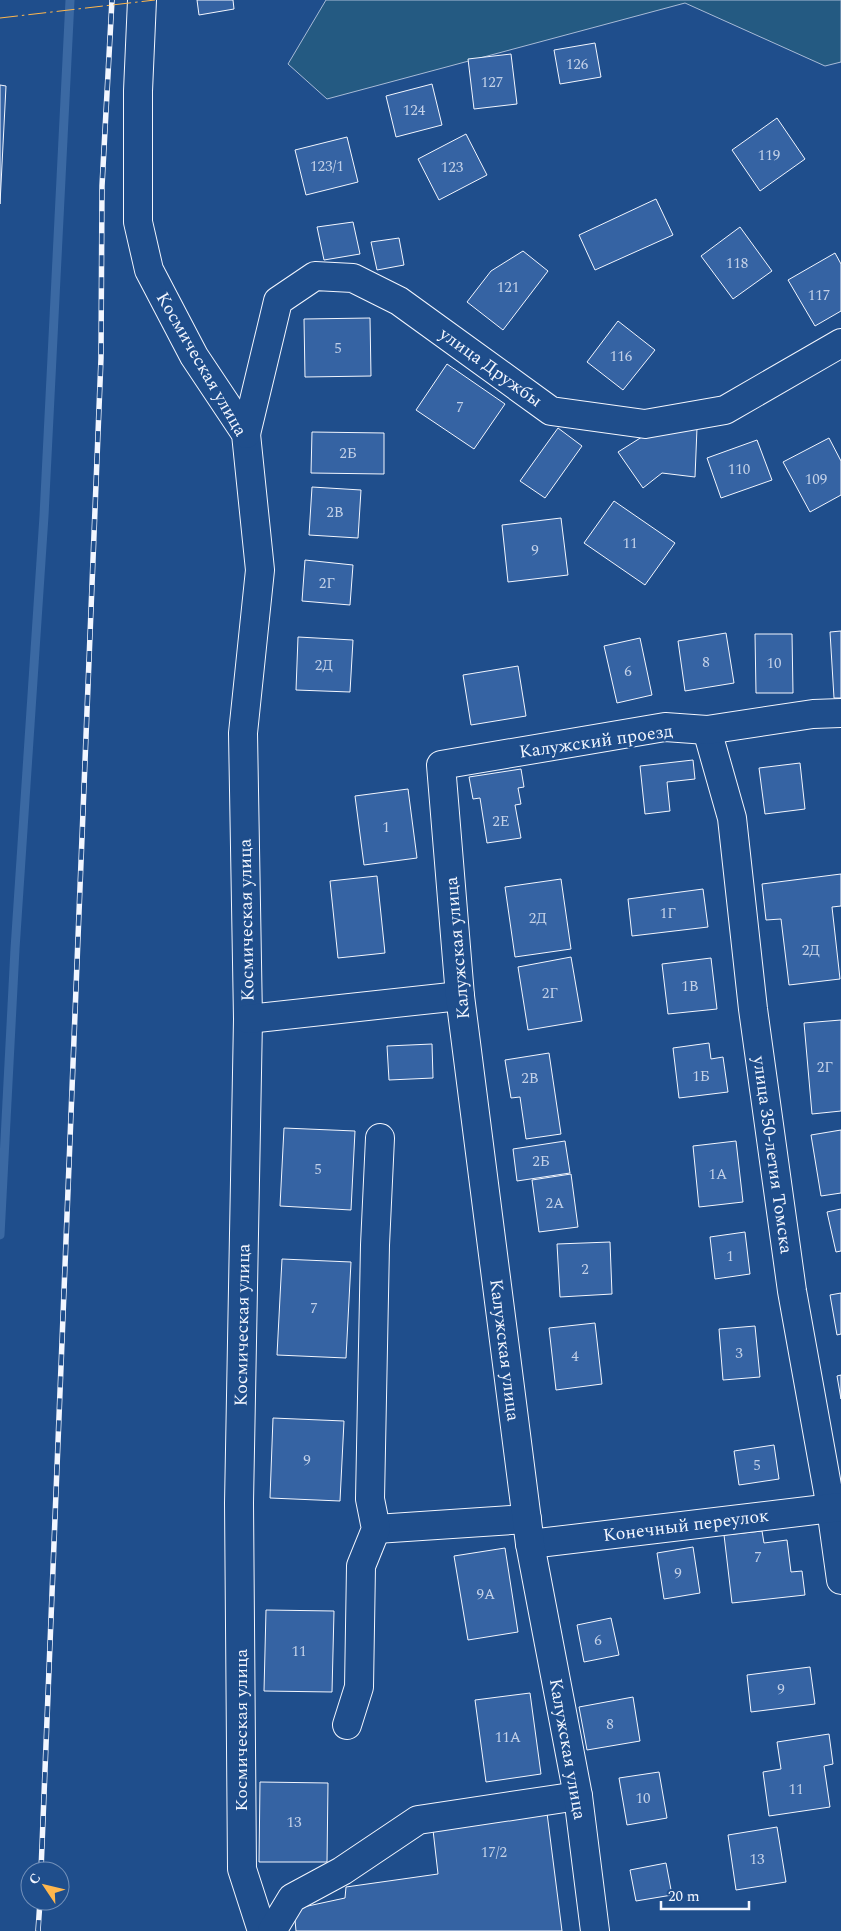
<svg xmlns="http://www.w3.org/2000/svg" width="841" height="1931" font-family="Spectral,serif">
<rect width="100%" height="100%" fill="#1f4e8c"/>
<path fill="#245a82" stroke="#a8bbd7" d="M326 0H841V62L825 66 685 3 327 99 288 64Z"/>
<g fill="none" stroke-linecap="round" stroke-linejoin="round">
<path stroke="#3b69a3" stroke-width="9" d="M0 1235 15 949 44 516 70 0"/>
</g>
<g fill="#3563a3" stroke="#f2f6ff">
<path d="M197 0H233L234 9 199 15Z"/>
<path d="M595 43 601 77 560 84 554 50Z"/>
<path d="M511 54 517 104 474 109 468 59Z"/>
<path d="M432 84 442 125 396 137 386 96Z"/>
<path d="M0 85 6 86 0 204Z"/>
<path d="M777 118 805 159 760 191 732 150Z"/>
<path d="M466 134 487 175 439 200 418 159Z"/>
<path d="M347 137 358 182 306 195 295 150Z"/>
<path d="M656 199 673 235 595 270 579 235Z"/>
<path d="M353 222 360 254 324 260 317 227Z"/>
<path d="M740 227 772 271 733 299 701 256Z"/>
<path d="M399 238 404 265 377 270 371 242Z"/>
<path d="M523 251 548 271 503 330 467 302 491 271Z"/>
<path d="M835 253 841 264V311L815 326 788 280Z"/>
<path d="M370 318 371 376 305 377 304 319Z"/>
<path d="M618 321 655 350 623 390 587 362Z"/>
<path d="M447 364 505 404 474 449 416 410Z"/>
<path d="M558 428 582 446 545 498 520 481Z"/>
<path d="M697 428 695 477 662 473 643 488 618 452 645 435Z"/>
<path d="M312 432 384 433V474L311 473Z"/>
<path d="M829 438 841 461V495L810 512 783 462Z"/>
<path d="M757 440 772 480 721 498 707 458Z"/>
<path d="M312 487 361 490 358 538 309 535Z"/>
<path d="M614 501 675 543 645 585 584 543Z"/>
<path d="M561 518 568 575 508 582 502 525Z"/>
<path d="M305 560 353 565 350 605 302 601Z"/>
<path d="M841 631V698H834L830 632Z"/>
<path d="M726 633 734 683 685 691 678 641Z"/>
<path d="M755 634H792L793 693H756Z"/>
<path d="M298 637 353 640 350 692 296 690Z"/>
<path d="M640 638 652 695 617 703 604 646Z"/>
<path d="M518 666 526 716 471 725 463 675Z"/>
<path d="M693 760 695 779 667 782 670 811 645 814 640 766Z"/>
<path d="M800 763 805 809 765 814 759 768Z"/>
<path d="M521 769 524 787 518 788 521 804 515 805 521 838 487 843 480 798 473 799 469 777Z"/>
<path d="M408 789 417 858 364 865 355 796Z"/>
<path d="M841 874V906L832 907 840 979 789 985 781 919 766 920 762 884Z"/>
<path d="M377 876 385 953 338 958 330 881Z"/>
<path d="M561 879 571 949 515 957 505 887Z"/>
<path d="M703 889 708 927 632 936 628 899Z"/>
<path d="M571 957 582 1021 528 1030 518 967Z"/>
<path d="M711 958 717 1009 668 1014 662 964Z"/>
<path d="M841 1020V1111L812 1114 804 1023Z"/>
<path d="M709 1043 711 1059 723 1057 728 1092 679 1098 673 1048Z"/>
<path d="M432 1044 433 1078 389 1080 387 1046Z"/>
<path d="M549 1053 561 1134 526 1139 520 1097 511 1098 505 1060Z"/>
<path d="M284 1128 355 1131 351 1210 280 1206Z"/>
<path d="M841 1130V1193L821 1196 811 1135Z"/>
<path d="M565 1141 570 1173 517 1181 513 1149Z"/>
<path d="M736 1141 743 1202 699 1207 693 1146Z"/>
<path d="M571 1174 578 1227 539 1232 532 1180Z"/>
<path d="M841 1209V1251L836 1252 827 1212Z"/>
<path d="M745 1232 750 1274 715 1279 710 1237Z"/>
<path d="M610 1242 612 1294 560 1297 557 1244Z"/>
<path d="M282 1259 351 1262 346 1358 277 1355Z"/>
<path d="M841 1293V1334L837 1335 830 1295Z"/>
<path d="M595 1323 602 1384 556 1390 549 1328Z"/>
<path d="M755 1326 760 1377 723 1380 719 1329Z"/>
<path d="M841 1375V1399L837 1376Z"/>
<path d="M273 1418 344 1421 340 1501 270 1498Z"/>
<path d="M774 1445 779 1479 739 1485 734 1451Z"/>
<path d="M762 1531 764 1543 787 1540 791 1572 802 1571 805 1595 732 1603 724 1535Z"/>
<path d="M693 1547 700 1593 664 1599 657 1553Z"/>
<path d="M505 1548 518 1632 468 1640 454 1556Z"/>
<path d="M266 1610 334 1611 332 1692 264 1691Z"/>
<path d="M611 1618 619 1655 584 1662 577 1625Z"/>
<path d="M810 1667 815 1704 751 1712 747 1675Z"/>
<path d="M530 1693 541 1774 486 1782 475 1700Z"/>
<path d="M633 1697 640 1741 587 1750 579 1707Z"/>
<path d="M829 1734 833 1764 824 1766 830 1807 769 1816 763 1772 781 1769 777 1742Z"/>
<path d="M659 1772 667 1818 627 1825 619 1778Z"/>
<path d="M260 1782 328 1783 327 1862H259Z"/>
<path d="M547 1813 562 1931H296L294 1909 345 1898 346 1887 438 1874 433 1830Z"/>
<path d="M777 1827 786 1882 736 1890 728 1835Z"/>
<path d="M666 1863 672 1895 636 1901 630 1870Z"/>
</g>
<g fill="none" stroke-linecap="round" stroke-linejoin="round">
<g stroke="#f2f6ff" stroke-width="30">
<g id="minor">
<path d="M142 0 138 91V222L149 270 194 356 246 434 260 570 243 733 248 1019 239 1503 242 1869 262 1931"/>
<path d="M246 434 278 301 315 276 353 278 399 301 551 411 645 424 725 410 841 343"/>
<path d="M707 730 732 818 753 1009 792 1291 831 1508 841 1580"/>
<path d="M248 1019 460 996"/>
<path d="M376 1529 527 1519"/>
<path d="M530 1544 841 1507"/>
<path d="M347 1725 359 1687 361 1566 376 1529 370 1499 375 1245 380 1138"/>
<path d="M272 1931 292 1898 342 1871 418 1820 578 1796"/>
<path d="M595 1931 578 1796 530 1544 460 996 441 765 665 727 707 730 813 714 841 713"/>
</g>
</g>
<use href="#minor" stroke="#1f4e8c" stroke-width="28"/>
<g stroke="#f2f6ff" stroke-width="5.5">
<g id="rail">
<path d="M41 1871 101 358 102 186 112 0"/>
<path d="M38 1931 40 1901"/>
</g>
</g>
<use href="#rail" stroke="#1f4e8c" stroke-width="4" stroke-dasharray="11" stroke-linecap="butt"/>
<path stroke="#ffb74d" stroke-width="1" stroke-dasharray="18 4 2.5 4" stroke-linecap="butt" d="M0 18 155 0"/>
</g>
<g text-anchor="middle" stroke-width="4" stroke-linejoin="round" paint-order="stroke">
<g font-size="15" fill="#c3d1e8">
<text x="577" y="69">126</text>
<text x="492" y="87">127</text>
<text x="414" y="115">124</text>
<text x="769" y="160">119</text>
<text x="327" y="171">123/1</text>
<text x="452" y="172">123</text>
<text x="737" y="268">118</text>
<text x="508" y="292">121</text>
<text x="819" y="300">117</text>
<text x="338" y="353">5</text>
<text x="621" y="361">116</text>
<text x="460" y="412">7</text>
<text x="348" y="458">2Б</text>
<text x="739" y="474">110</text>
<text x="816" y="484">109</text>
<text x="335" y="517">2В</text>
<text x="630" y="548">11</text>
<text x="535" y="555">9</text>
<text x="327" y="588">2Г</text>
<text x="706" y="667">8</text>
<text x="774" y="668">10</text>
<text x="324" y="670">2Д</text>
<text x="628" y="676">6</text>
<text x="501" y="826">2Е</text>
<text x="386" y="832">1</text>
<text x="668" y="918">1Г</text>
<text x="538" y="923">2Д</text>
<text x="811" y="955">2Д</text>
<text x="690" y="991">1В</text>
<text x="550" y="998">2Г</text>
<text x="825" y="1072">2Г</text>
<text x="701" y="1081">1Б</text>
<text x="530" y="1083">2В</text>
<text x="541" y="1166">2Б</text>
<text x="318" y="1174">5</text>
<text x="718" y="1179">1А</text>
<text x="555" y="1208">2А</text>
<text x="730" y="1261">1</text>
<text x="585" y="1274">2</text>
<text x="314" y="1313">7</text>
<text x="739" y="1358">3</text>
<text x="575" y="1361">4</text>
<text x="307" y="1465">9</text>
<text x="757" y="1470">5</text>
<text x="758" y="1562">7</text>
<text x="678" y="1578">9</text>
<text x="486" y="1599">9А</text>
<text x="598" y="1645">6</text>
<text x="299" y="1656">11</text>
<text x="781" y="1694">9</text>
<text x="610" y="1729">8</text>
<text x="508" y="1742">11А</text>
<text x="796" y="1794">11</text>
<text x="643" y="1803">10</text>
<text x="294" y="1827">13</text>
<text x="494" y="1857">17/2</text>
<text x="757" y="1864">13</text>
</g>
<g font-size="18" fill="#f2f6ff" stroke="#1f4e8c">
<text transform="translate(202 364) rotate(60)" y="6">Космическая улица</text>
<text transform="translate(491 367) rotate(36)" y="6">улица Дружбы</text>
<text transform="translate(596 741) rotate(-8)" y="6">Калужский проезд</text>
<text transform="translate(246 920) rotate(-91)" y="6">Космическая улица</text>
<text transform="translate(457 948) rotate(-95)" y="6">Калужская улица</text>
<text transform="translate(773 1155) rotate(82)" y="6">улица 350-летия Томска</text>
<text transform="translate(242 1325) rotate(-89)" y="6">Космическая улица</text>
<text transform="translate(505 1350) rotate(83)" y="6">Калужская улица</text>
<text transform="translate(686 1525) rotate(-7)" y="6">Конечный переулок</text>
<text transform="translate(241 1730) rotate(-90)" y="6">Космическая улица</text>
<text transform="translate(568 1749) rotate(80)" y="6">Калужская улица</text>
</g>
</g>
<g transform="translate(45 1886) rotate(305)"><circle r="24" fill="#1f4e8c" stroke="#7391ba"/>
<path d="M0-4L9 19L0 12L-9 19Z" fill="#ffb74d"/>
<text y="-8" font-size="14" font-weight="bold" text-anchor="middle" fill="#f2f6ff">С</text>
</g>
<path d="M661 1901v8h88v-8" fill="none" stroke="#f2f6ff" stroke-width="2.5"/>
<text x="668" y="1901" font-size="15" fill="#f2f6ff" stroke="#1f4e8c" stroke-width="4" paint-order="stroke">20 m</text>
</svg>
